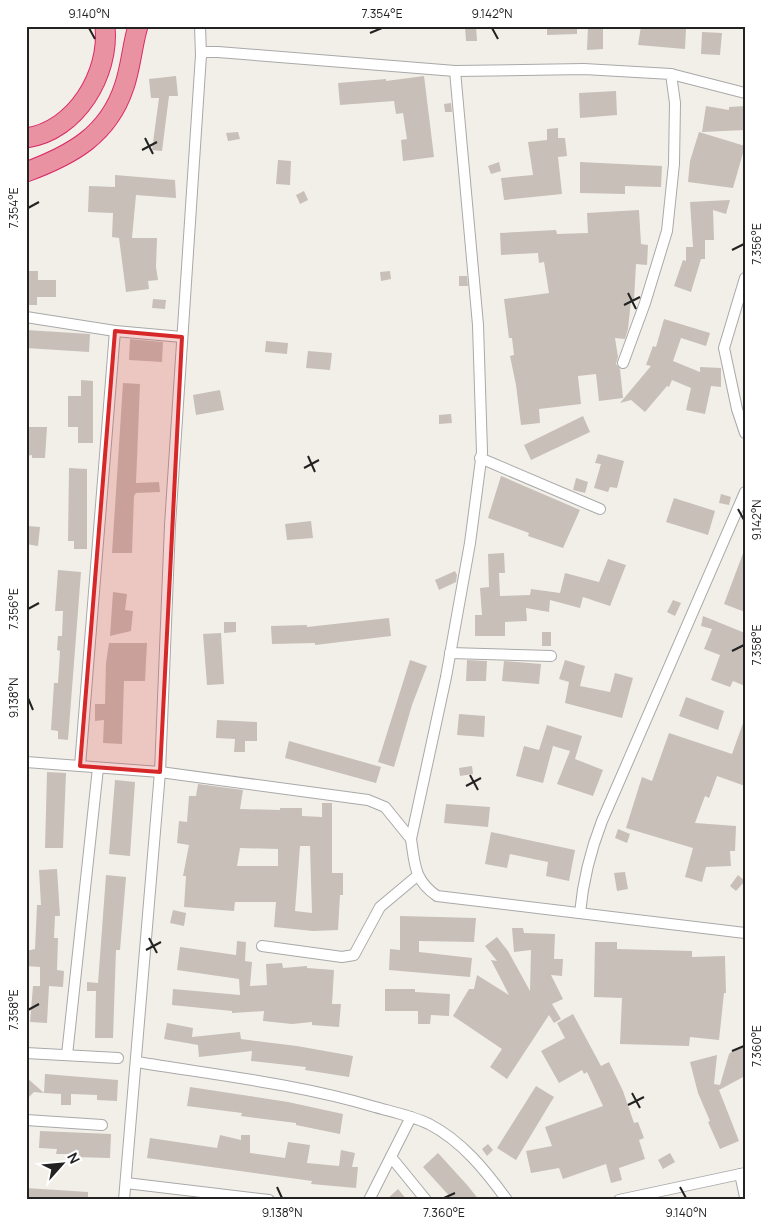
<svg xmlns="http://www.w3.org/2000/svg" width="771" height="1226" font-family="Manrope,sans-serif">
<rect width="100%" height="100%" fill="#f2efe9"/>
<g fill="#c7bfb8" fill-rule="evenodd">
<path d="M465 26H476L477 41H466Z"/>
<path d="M547 26H577V34L547 35Z"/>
<path d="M588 26H603V49L587 50Z"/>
<path d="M641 26 686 29 685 49 638 45Z"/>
<path d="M702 32 722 33 720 55 701 54Z"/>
<path d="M176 76 178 96H169L162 151 152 150 159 98H151L149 79Z"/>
<path d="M424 76 434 157 403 161 401 140 407 139 403 113 396 114 394 101 340 105 338 83 386 79V81Z"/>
<path d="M616 91 617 115 580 118 579 93Z"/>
<path d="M451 103 452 112H445L444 104Z"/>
<path d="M706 106 729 110V107L745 106V130L702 132Z"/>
<path d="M558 128V138H565L567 156 558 157 562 194 504 200 501 178 533 175 528 142 547 140V129Z"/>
<path d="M238 132 240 139 228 141 226 133Z"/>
<path d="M699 132 745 146 733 188 688 182 690 161Z"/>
<path d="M278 160 291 161 290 185 276 184Z"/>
<path d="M499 162 501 171 491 174 488 166Z"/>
<path d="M580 162 662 166 661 187 625 186V194L580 193Z"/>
<path d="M115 175 175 180 176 198 136 195 132 238H157L156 267 158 280 148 281 149 289 126 292 119 238 112 237 113 213 88 212 89 186 115 187Z"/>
<path d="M304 191 308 200 300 204 296 195Z"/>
<path d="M730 200 726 214 713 210 714 240H705V259H701L691 292 674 286 683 260 686 261V247H693L690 202Z"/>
<path d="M639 210 641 244 648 245 647 265 636 264 634 300H631L628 329 625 339 615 338 618 357 616 364 620 369 623 398 599 401 596 374 578 376 581 404 539 409 540 423 521 425 516 385 510 356 514 355 512 338H509L504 299 549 293 544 262 539 263 538 253 501 255 500 233 556 230 557 234 588 233 587 213Z"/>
<path d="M26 271H38V280H56V297H37V305H26Z"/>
<path d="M390 271 391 279 381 281 380 272Z"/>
<path d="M459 276H467L468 286H459Z"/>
<path d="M153 299 166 300 165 309 152 308Z"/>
<path d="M664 319 710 333 706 346 681 338 673 361 700 372V367L721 368V387L711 386 705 414 686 410 691 388 672 380 669 387 667 386 645 412 631 400 620 403 651 366 646 365 653 346 656 347Z"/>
<path d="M26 330 90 334 89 352 26 348Z"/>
<path d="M130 339 163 342 162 362 129 360Z"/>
<path d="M266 341 288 343 287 354 265 352Z"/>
<path d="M308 351 332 353 330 370 306 368Z"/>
<path d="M81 380 93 381V443H78V427H68V396H81Z"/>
<path d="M123 383 140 384 136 483 159 482 160 492 136 493 134 496 132 553H112Z"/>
<path d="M220 390 224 410 196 415 193 395Z"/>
<path d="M451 414 452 423 439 424V415Z"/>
<path d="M583 416 590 432 531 460 524 445Z"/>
<path d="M26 427H47L45 458H32V455L26 456Z"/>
<path d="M598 454 624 461 617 488 610 487 608 492 594 488 601 464 595 463Z"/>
<path d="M69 468 87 469V549H74V541H68Z"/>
<path d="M501 476 580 510 563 548 528 536 529 533 488 518Z"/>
<path d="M576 478 588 482 585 493 573 490Z"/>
<path d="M721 494 731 497 729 505 719 503Z"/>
<path d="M674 498 715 511 708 535 666 522Z"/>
<path d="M311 521 313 538 287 540 285 524Z"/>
<path d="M27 526 40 527 38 546 26 544Z"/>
<path d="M745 548V612L724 604Z"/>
<path d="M504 553 505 573H499L500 596 530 595 531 589 560 593 565 573 599 582 608 559 626 565 610 606 583 597 580 608 550 600 549 612 526 608 527 621 505 622V636H475V615H482L480 588 489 587 488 554Z"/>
<path d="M58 570 81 572 68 740 58 739V731L51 730 54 683H58L60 651 57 650 58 636H62L63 611H55Z"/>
<path d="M455 571 457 575 456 582 439 590 435 580Z"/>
<path d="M113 592 127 594 125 610 133 611 131 631 110 636Z"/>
<path d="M673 600 681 603 675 616 667 612Z"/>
<path d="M703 616 745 633V686L733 681 730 687 711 680 720 655 704 649 712 629 701 626Z"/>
<path d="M389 618 391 636 315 645V643L272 644 271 626 307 625V627Z"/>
<path d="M224 622H236V632L224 633Z"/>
<rect x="542" y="632" width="9" height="14"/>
<path d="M221 633 224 684 207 685 203 634Z"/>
<path d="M109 643H147L145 681H124L122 744 103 743 104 720 95 721V704H105L106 663Z"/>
<path d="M410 660 427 666 412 705 394 767 378 762Z"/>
<path d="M467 660 487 661 486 681H466Z"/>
<path d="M565 660 585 666 580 686 610 692 615 673 633 678 622 718 565 703 569 682 559 679Z"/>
<path d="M504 661 541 664 539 684 502 681Z"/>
<path d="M686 697 724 711 718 730 679 716Z"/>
<path d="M459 714 485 716 484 737 457 735Z"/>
<path d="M217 720 257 722V741H245V752H234L235 739 216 738Z"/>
<path d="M743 723 745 786 717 776 709 798 705 796 695 823 736 826 735 851H730L731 866 706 867 702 882 685 877 693 848 626 828 642 777 652 781 669 733 732 754Z"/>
<path d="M547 725 582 736 575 759 603 770 593 796 557 784 570 751 553 746 543 783 516 776 524 746 539 750Z"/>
<path d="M289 741 381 767 376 783 285 758Z"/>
<path d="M472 766 473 774 460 776 459 768Z"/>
<path d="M47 772 66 773 63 848H45Z"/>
<path d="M115 780 135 782 130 856 109 854Z"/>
<path d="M198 784 243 790 240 809 280 810V808H302V816L322 817V803H332V873H343V895H340L338 930 313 931 274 927 276 902H235L234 911 184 907 186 876H183L189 845 177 843 179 821 187 822 189 796H196ZM300 846H310L312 913 295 911ZM240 848 278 849V866H237Z"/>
<path d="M446 804 490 807 488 827 444 823Z"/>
<path d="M618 829 630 834 627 843 615 838Z"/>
<path d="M491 832 575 850 569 881 546 876 548 862 510 854 507 868 485 864Z"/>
<path d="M57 869 60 916H55L54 938H58L57 970 64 971 63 987 49 986 47 1023 30 1022 33 986H40V967L26 966V951L35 949 37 905H41L39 870Z"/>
<path d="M625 872 628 889 617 891 614 873Z"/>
<path d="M106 875 126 877 120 950H116L113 1038H95L96 991H87V982L98 983Z"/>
<path d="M738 875 745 881 736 891 730 886Z"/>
<path d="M173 910 186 913 184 926 170 923Z"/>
<path d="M400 916 476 918 474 942 419 941V952L472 958 470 977 389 970 390 949 400 950Z"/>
<path d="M512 928H523L524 933 555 934 554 959H563L562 976 551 975 563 999 552 1004 561 1019 554 1023 549 1015 507 1079 490 1067 502 1049 453 1016 469 989H474L477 975 509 995 491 960 497 961 485 946 497 937 508 951 530 991 531 950 514 952Z"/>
<path d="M237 941 246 942 245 961 252 962 250 986 267 985 266 964 282 963 283 968 307 966V968L334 970 332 1004H341L339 1027 312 1025V1022L292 1024 263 1021 264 1011 232 1013V1011L172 1005 173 989 240 995 239 979 177 970 180 947 236 955Z"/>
<path d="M595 942H617V949L692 951V957L725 956 726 993H724L719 1040 690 1037 689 1046 620 1044 622 998 594 997Z"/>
<path d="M385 989H415V992L450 994 449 1016 431 1015 430 1024H418V1011H385Z"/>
<path d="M573 1014 601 1066 609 1062 623 1091 634 1123 638 1122 644 1138 639 1140 645 1159 619 1168 622 1180 611 1183 606 1164 563 1179 559 1168 531 1173 526 1151 552 1146 545 1127 603 1106 587 1072 584 1074 582 1070 559 1083 541 1051 565 1038 557 1023Z"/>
<path d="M167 1023 193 1028 192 1037 240 1032 241 1039 297 1046 353 1056 349 1077 305 1070 306 1067 251 1061 252 1051 199 1057 198 1045 164 1039Z"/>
<path d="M745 1047V1076L719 1090 739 1141 720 1149 708 1122 710 1121 698 1093 690 1062 717 1055 714 1084 720 1085 729 1054 732 1051Z"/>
<path d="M45 1074 118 1080 117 1101 97 1100V1095L71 1094V1105H61V1094L44 1093Z"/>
<path d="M26 1077 44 1093 34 1092 26 1100Z"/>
<path d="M536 1086 554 1097 516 1160 497 1148Z"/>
<path d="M190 1087 288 1102 343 1114 340 1134 296 1125V1123L241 1116 242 1113 187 1106Z"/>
<path d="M40 1131 111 1134 110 1158 74 1157V1154H56L57 1149 39 1148Z"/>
<path d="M220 1135 241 1140V1135H250V1153L285 1158 288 1142 310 1145 307 1163 339 1166 341 1150 355 1153 352 1167H358L356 1188 311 1184 312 1181 147 1158 150 1138 217 1148Z"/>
<path d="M488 1144 493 1150 487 1156 482 1149Z"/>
<path d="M438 1153 468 1186 479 1200H453L423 1167Z"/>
<path d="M670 1153 675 1162 663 1169 658 1160Z"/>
<path d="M26 1188 88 1192V1200H26Z"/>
<path d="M398 1189 407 1200H386Z"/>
</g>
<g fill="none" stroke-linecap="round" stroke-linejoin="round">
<g stroke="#a9a9a9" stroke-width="12">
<g id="street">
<path d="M201 55 205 52H218L455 71 584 69 671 74 675 103 674 164 667 231 645 303 623 363"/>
<path d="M671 74 745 93"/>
<path d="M745 278 724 348 737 409 745 433"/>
<path d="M26 317 115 331 182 337"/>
<path d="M480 458 600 509"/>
<path d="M450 653 551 656"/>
<path d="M26 762 160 772 368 800 385 807 411 839 446 677 470 543 482 452 478 325 455 71"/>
<path d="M80 766 115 331"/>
<path d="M411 839C415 865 414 880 437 896L745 933"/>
<path d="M580 913C583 880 590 852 602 821L745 492"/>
<path d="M262 946 342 957 354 955 380 907 417 876"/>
<path d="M26 1053 118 1058"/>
<path d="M67 1055 98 768"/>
<path d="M137 1062C216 1075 298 1084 375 1107 393 1112 412 1116 429 1124 462 1141 486 1171 507 1200"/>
<path d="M26 1120 102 1125"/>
<path d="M391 1157 426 1200"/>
<path d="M740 1174 745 1197"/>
<path d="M126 1183 269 1200"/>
<path d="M124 1200 160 772 170 525 201 55 200 26"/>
<path d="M369 1200 411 1117"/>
<path d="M619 1200 745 1173"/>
</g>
</g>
<g stroke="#dc2a67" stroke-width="21">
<g id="highway">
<path d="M26 138C76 131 110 74 105 26"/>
<path d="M26 172C72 155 108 135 124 87 131 67 132 46 138 26"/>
</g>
</g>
<use href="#street" stroke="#fff" stroke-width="10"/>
<use href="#highway" stroke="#e892a2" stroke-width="19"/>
</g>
<path fill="#d62828" fill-opacity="0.2" stroke="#d62828" stroke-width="4" stroke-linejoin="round" d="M115 331 182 337 160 772 80 766Z"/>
<path fill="none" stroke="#222" stroke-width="2" d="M89 28 95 39M492 28 498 39M370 33 382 28M145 138 153 154M142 150 157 142M28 208 39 202M732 250 744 244M628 293 636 309M624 305 640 297M308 456 315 472M304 468 319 460M738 509 744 520M28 609 39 603M732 651 744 645M28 698 33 710M470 775 478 790M466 786 481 778M149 938 157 953M146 950 161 942M28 1010 39 1004M732 1051 744 1046M632 1093 640 1108M628 1105 644 1097M277 1187 282 1198M680 1187 686 1198M444 1198 455 1193"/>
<rect width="771" height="1226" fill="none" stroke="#ffffff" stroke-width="55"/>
<g transform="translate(62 1164) rotate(63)" stroke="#ffffff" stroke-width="4" paint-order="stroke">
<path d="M0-4L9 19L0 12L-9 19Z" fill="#222222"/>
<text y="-8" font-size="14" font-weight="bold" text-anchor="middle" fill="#222222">N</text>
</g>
<rect x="28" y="28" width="716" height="1170" fill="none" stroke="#222" stroke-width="2"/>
<g font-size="12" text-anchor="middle" fill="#222">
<text x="89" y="18">9.140°N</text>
<text x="382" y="18">7.354°E</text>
<text x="492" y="18">9.142°N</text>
<text transform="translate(14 208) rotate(-90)" y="4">7.354°E</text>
<text transform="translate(757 244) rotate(-90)" y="4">7.356°E</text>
<text transform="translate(757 520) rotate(-90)" y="4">9.142°N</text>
<text transform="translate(14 609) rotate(-90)" y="4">7.356°E</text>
<text transform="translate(757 645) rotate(-90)" y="4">7.358°E</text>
<text transform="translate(14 698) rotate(-90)" y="4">9.138°N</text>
<text transform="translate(14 1010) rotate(-90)" y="4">7.358°E</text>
<text transform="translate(757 1046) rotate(-90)" y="4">7.360°E</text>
<text x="282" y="1217">9.138°N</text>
<text x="444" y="1217">7.360°E</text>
<text x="686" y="1217">9.140°N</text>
</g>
</svg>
